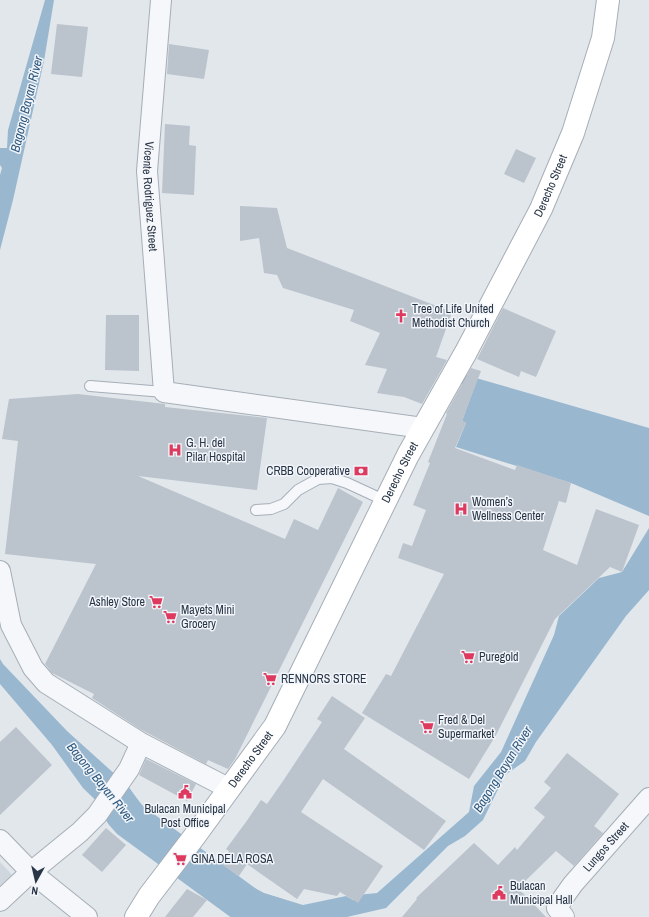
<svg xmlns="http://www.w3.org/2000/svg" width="649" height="917" font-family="'Archivo Narrow',sans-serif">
<rect width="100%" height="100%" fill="#e2e7ec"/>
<path fill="#d0d6de" d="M0 862 14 877 0 890Z"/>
<g fill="#99b8d0">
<path d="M45 0H54L44 61 13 200 0 250V175L2 168 0 165V148H7L8 130Z"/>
<path d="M462 374 649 428V516L571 483 456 447 466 423 462 421 474 388 458 383Z"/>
<path d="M649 528V590L626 616 536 742 525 761 505 775 483 820 465 836 448 846 386 908 347 917H260L237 910 185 878 200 859 264 893 303 905 346 896 353 900 357 895 377 893 469 812 474 786 501 752 554 635 559 616 599 578 622 572Z"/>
<path d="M0 659 3 664 67 731 128 786 167 840 154 857 83 788 52 745 0 684Z"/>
</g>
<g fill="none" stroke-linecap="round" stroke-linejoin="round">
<path stroke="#99b8d0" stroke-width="38" d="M123 812 130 820 253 910 276 917"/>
</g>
<g fill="#bbc3cc">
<path d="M57 24 88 27 82 77 51 74Z"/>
<path d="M169 44 209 50 204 79 167 74Z"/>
<path d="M165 124 190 126 189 145 196 146 194 195 162 193Z"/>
<path d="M516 149 536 158 524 183 504 174Z"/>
<path d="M240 206 277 208 287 248 452 312 436 357 447 360 422 404 404 397 377 393 387 369 365 365 380 333 350 321 354 310 283 288 277 275 264 273 259 238 240 241Z"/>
<path d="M503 308 556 331 536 377 521 371 519 377 477 359Z"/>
<path d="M106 315H139V371L105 370Z"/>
<path d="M471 368 481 371 462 421 466 423 455 448 515 470 517 465 571 483 566 503 559 501 543 550 577 565 596 509 639 525 622 572 610 567 555 619 496 735 469 779 362 713 386 674 391 676 444 574 398 558 403 543 412 546 426 510 413 505 430 463 428 462 447 414 446 413Z"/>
<path d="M78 394 165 404V407L267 418 257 490 138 476 285 539 294 519 318 530 338 488 363 502 235 759 228 769 208 760 206 764 140 729 92 698 94 694 52 673 45 664 96 564 5 554 18 441 2 439 9 399Z"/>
<path d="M332 696 365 718 344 749 446 821 424 850 323 779 301 812 383 866 358 903 340 892 337 896 304 889 297 899 247 864 239 876 221 864 229 851 226 849 246 822 261 800 267 804 283 781 322 722 317 719Z"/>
<path d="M16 727 52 765 0 815V742Z"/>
<path d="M567 753 619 794 594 826 603 833 574 866 556 851 518 888 546 917H402L417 899 416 898 474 843 498 865 515 847 517 850 545 817 534 808 551 788 544 782Z"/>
<path d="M146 759 196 784 187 801 139 775Z"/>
<path d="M106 828 126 845 102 872 82 855Z"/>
<path d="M187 889 207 900 193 917H165Z"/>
</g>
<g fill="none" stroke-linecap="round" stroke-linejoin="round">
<g stroke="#a6aeb7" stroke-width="12">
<g id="lane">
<path d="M90 386 164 392"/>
<path d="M256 510 271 509 284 504 298 490 318 479 332 478 347 483 386 501"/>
</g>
</g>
<g stroke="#a6aeb7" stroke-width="22">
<g id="street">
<path id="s1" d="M161 0 147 171 164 392 423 428"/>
<path d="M0 571 11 625 33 668 46 683 141 743 230 789"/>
<path d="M0 840 31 872 87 917"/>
<path d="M0 901 31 872 80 832 97 815 129 769 141 743"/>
<path id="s2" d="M564 917 557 908 563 898 573 884 649 798"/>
</g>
</g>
<g stroke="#a6aeb7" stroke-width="24">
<g id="secondary">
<path id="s3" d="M136 917 149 896 194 837 275 726 408 455 466 352 541 209 573 133 603 38 608 0"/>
</g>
</g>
<use href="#lane" stroke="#f5f7fa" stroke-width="10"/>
<use href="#street" stroke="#f5f7fa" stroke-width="20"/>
<use href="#secondary" stroke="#fff" stroke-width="22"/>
</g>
<defs>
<g id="church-bare" transform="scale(1.08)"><path d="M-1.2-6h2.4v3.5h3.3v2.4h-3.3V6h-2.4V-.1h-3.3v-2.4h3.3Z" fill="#de3a60" stroke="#f2f5f9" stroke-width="2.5" paint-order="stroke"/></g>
<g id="hospital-bare" transform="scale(1.08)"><path d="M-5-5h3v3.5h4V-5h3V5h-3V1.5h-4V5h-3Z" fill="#de3a60" stroke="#f2f5f9" stroke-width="2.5" paint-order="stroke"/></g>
<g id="bank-bare" transform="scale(1.08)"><path d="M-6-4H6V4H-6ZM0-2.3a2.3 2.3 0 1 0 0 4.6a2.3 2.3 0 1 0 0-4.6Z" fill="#de3a60" stroke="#f2f5f9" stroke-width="2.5" paint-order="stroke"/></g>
<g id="supermarket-bare" transform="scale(1.08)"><path d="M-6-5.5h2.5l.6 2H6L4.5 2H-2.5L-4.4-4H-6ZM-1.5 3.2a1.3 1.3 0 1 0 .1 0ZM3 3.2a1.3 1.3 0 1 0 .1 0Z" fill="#de3a60" stroke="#f2f5f9" stroke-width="2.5" paint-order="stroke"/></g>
<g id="civic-bare" transform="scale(1.08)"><path d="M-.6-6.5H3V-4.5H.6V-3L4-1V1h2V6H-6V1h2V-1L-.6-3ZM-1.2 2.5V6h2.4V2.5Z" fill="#de3a60" stroke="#f2f5f9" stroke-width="2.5" paint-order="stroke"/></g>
</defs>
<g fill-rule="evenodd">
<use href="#church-bare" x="401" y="316"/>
<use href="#hospital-bare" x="175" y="450"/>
<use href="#bank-bare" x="361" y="471"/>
<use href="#hospital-bare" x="461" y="509"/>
<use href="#supermarket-bare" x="156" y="602"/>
<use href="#supermarket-bare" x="170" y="617"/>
<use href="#supermarket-bare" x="468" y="657"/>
<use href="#supermarket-bare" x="270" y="679"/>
<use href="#supermarket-bare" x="427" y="727"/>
<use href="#civic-bare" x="185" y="792"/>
<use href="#supermarket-bare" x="180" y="859"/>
<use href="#civic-bare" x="499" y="893"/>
</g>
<g text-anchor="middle" stroke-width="3" stroke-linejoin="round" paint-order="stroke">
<g font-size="12" fill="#283546" stroke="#f2f5f9">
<text dy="4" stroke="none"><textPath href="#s3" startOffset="843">Derecho Street</textPath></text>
<text dy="4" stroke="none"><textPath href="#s1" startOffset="197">Vicente Rodriguez Street</textPath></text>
<text dy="4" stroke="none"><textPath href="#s3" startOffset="519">Derecho Street</textPath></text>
<text dy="4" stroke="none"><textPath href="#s3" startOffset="195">Derecho Street</textPath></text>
<text dy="4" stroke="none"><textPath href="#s2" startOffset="90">Lungos Street</textPath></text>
</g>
<g font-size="12" fill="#283546" stroke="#f2f5f9" text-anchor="start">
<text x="412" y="313">Tree of Life United<tspan x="412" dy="14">Methodist Church</tspan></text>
<text x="186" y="447">G. H. del<tspan x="186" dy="14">Pilar Hospital</tspan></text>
<text x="350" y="475" text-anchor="end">CRBB Cooperative</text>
<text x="472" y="506">Women’s<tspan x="472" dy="14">Wellness Center</tspan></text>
<text x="145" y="606" text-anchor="end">Ashley Store</text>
<text x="181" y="614">Mayets Mini<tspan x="181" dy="14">Grocery</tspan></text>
<text x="479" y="661">Puregold</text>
<text x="281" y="683">RENNORS STORE</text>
<text x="438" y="724">Fred &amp; Del<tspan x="438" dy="14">Supermarket</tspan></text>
<text x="185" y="813" text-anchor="middle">Bulacan Municipal<tspan x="185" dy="14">Post Office</tspan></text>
<text x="191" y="863">GINA DELA ROSA</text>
<text x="510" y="890">Bulacan<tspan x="510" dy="14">Municipal Hall</tspan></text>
</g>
<g font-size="13" font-style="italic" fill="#2d587f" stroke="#f2f5f9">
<text transform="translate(26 104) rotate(-76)" y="5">Bagong Bayan River</text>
<text transform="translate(502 769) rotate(-58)" y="5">Bagong Bayan River</text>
<text transform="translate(101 782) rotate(51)" y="5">Bagong Bayan River</text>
</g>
</g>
<g transform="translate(36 881) rotate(188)" stroke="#f2f5f9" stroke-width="3" paint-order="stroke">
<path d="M0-3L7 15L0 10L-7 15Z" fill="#283546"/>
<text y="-6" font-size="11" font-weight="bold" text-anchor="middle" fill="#283546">N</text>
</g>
</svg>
